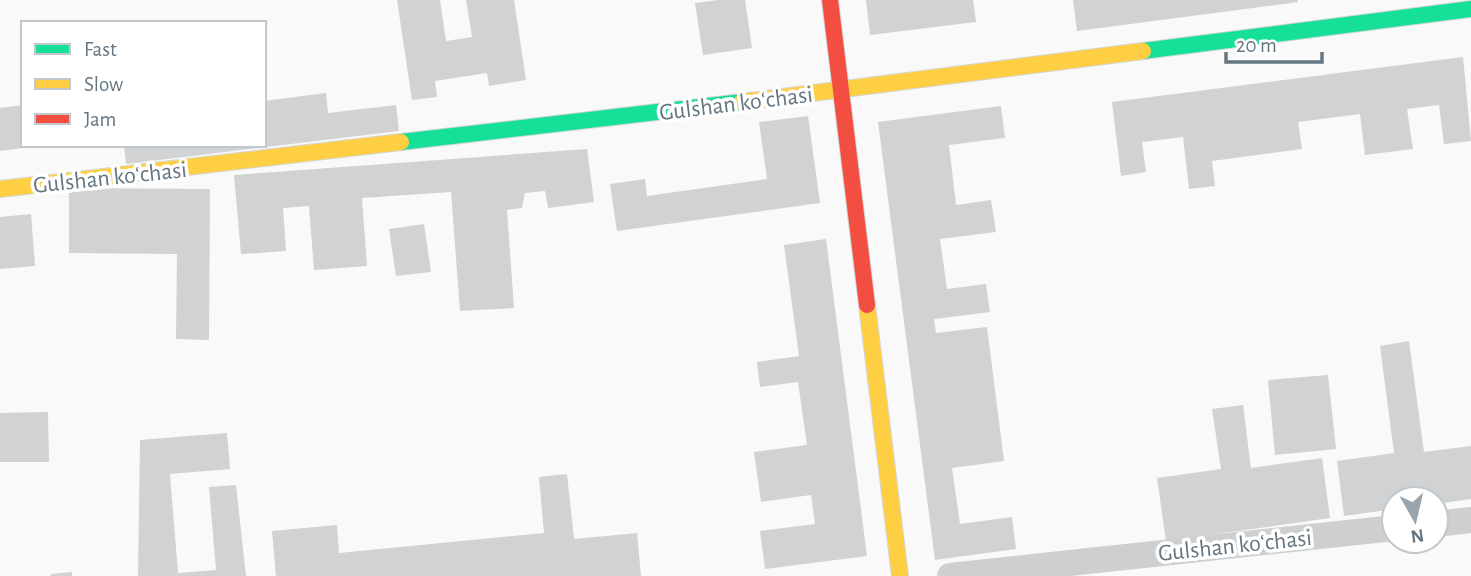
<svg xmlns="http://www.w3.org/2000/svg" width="1471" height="576" font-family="'Alegreya Sans',sans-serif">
<rect width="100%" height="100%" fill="#f9f9f9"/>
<g fill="#d0d2d3">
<path d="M397 0H440L446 41 472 37 466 0H514L526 80 489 86 487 73 435 81 437 97 412 100Z"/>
<path d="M718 0H745L752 48 703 55 695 3Z"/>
<path d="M866 0H973L976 22 870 35Z"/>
<path d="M1073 0H1298V2L1077 31Z"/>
<path d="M1463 57 1471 141 1444 144 1439 105 1407 109 1413 149 1365 155 1360 114 1298 122 1302 149 1212 161 1215 186 1189 189 1183 137 1142 142 1146 172 1121 176 1112 102Z"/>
<path d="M326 93 328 113 396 105 399 131 126 164 124 145H264V101Z"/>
<path d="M23 105V145L31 147 0 151V108Z"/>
<path d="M1001 106 1005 138 949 145 956 205 991 200 996 232 940 239 947 289 986 284 990 312 934 319 936 333 987 327 1004 461 952 468 960 524 1012 517 1016 549 935 560 878 122Z"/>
<path d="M808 116 820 203 617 231 610 184 645 179 647 196 767 179 759 122Z"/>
<path d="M587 149 594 202 548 208 545 191 525 193 522 208 507 210 514 308 460 311 451 192 362 198 367 266 314 270 309 206 283 208 286 251 241 254 234 175Z"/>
<path d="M69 188 210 189 209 340 176 339 177 254 69 253Z"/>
<path d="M31 214 35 266 0 269V217Z"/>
<path d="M424 224 431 272 396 276 389 229Z"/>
<path d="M826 239 867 556 765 569 760 531 815 524 811 495 761 502 754 452 807 445 798 382 760 387 757 362 799 356 784 245Z"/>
<path d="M1409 341 1424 452 1471 446V499L1436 504V499H1394V509L1344 516 1337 461 1394 453 1380 346Z"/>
<path d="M1328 375 1336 449 1275 455 1268 380Z"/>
<path d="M1243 405 1251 468 1322 458 1330 518 1166 541 1157 478 1221 469 1212 409Z"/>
<path d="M48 412 49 462H0V413Z"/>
<path d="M227 433 230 469 170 474 178 573 216 570 209 487 236 485 246 576H138L140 440Z"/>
<path d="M567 474 574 539 637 533 641 576H276L272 531 337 525 339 553 544 533 539 477Z"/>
<path d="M72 572V576H51V574Z"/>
</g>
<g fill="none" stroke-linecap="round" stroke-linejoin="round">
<g stroke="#d5d6d7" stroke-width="18">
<g id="fast">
<path d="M1143 51 1471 9"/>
<path d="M401 142 742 102"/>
</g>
</g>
<g stroke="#d5d6d7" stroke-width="18">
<g id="slow">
<path d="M742 102 1143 51"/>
<path d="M0 189 401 142"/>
<path d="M867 305 900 576"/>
</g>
</g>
<g stroke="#d5d6d7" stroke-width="18">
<path id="jam" d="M830 0 867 305"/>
</g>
<g stroke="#cecfd0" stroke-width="26">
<path d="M1436 524 1471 520"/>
<path d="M950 576 1394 528"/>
</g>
<use href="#fast" stroke="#16e098" stroke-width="16"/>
<use href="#slow" stroke="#ffcf43" stroke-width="16"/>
<use href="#jam" stroke="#f24e42" stroke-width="16"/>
</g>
<g text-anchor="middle" stroke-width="7" stroke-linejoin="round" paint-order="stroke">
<g font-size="24" fill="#657683" stroke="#fff">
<text transform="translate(736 103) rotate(-7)" y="8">Gulshan koʻchasi</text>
<text transform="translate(110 177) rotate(-6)" y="8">Gulshan koʻchasi</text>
<text transform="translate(1235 545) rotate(-6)" y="8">Gulshan koʻchasi</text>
</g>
</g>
<rect x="21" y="21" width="245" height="126" fill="#ffffff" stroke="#c1c8cd" stroke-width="2"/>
<rect x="35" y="44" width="35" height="10" fill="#16e098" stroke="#c1c8cd" stroke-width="2"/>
<text x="84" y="56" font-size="21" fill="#657683">Fast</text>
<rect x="35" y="79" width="35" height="10" fill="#ffcf43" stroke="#c1c8cd" stroke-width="2"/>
<text x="84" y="91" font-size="21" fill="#657683">Slow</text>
<rect x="35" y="114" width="35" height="10" fill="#f24e42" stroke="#c1c8cd" stroke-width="2"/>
<text x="84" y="126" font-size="21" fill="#657683">Jam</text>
<g transform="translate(1415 520) rotate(172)"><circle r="33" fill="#ffffff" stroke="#c1c8cd" stroke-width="2"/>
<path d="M0-5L12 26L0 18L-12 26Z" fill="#99a4ac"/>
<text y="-10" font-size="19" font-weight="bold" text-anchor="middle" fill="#657683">N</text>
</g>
<path d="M1226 52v10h96v-10" fill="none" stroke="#657683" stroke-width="3.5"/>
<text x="1236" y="52" font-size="21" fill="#657683" stroke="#ffffff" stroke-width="5" paint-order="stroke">20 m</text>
</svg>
